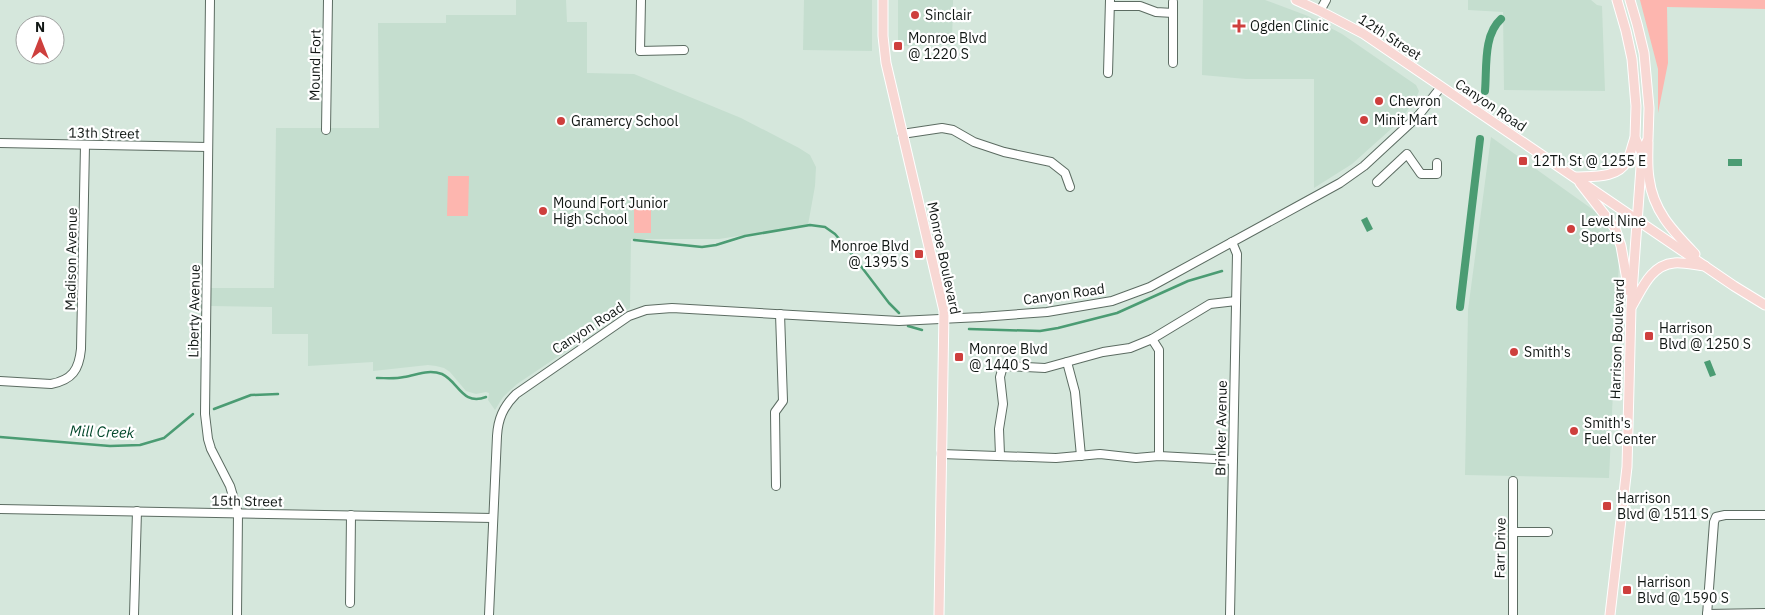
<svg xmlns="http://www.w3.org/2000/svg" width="1765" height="615" font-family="'IBM Plex Sans',sans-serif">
<rect width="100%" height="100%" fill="#d5e7dc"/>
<g fill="#c5decf">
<path d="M516 0H566L567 22H587V73L634 74 741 118 799 148 810 155 816 167 815 186 808 225 719 239H631L630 308 517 384 503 397 495 410 488 400 489 393 486 392 476 394 466 391 450 372 444 368 436 366 428 365 373 371V362L308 366V334H272V307L211 306V288H274L276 128H379L378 23H446V15H516Z"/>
<path d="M804 0H872V51L803 50Z"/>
<path d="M898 0H953L952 45 898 46Z"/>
<path d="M1203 0H1265L1308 16 1342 34 1416 85 1419 91 1417 96 1400 121 1352 164 1314 188V79H1246L1202 75Z"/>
<path d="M1468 0H1591L1597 5 1602 6 1605 91 1504 90 1503 12 1468 10Z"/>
<path d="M1491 137 1599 214 1610 227 1617 244 1619 261 1609 478 1465 475 1468 310Z"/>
</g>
<g fill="#fdb6af">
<path d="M1640 0H1765V9L1667 7 1668 63 1658 113V69Z"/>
<path d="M448 176H469L468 216H447Z"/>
<rect x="634" y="209" width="17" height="24"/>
</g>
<g fill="#4b9c73">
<rect x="1728" y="159" width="14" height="7"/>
<path d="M1367 217 1373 229 1367 232 1361 220Z"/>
<path d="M1710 360 1716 375 1710 377 1704 362Z"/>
</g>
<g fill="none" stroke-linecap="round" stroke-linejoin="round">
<g stroke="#4b9c73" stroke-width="2.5">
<path d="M634 240 702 247 716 245 745 236 810 225 825 227 835 234 847 248 889 303 899 313"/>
<path d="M908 326 922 330"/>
<path d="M969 329 1040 331 1058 328 1117 313 1188 281 1222 271"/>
<path d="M377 378C386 378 395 379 404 377 417 375 428 369 442 374 459 382 462 406 486 397"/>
<path d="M214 409 251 395 278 394"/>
<path d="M0 437 110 446 140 445 164 438 193 414"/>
</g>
<g stroke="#4b9c73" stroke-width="8">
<path d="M1485 91C1487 68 1483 35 1501 19"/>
<path d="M1460 307 1480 139"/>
</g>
<g stroke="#5c6c62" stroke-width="10">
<g id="minor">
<path d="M210 0 205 414 208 439 211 449 230 486 238 513 237 615"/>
<path d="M641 0 640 51 684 50"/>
<path d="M1173 2V63"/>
<path d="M1110 6H1140L1156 12 1173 13"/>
<path d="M1320 11 1326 0"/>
<path d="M1108 73 1110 0"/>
<path d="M326 130 328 0"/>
<path d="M902 134 942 128 953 130 974 142 1004 152 1051 162 1065 173 1070 187"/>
<path d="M0 143 208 147"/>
<path d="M1377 182 1407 154 1421 174H1437V163"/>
<path d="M1152 339 1159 350V456"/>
<path d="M1067 362 1075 392 1081 456"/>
<path d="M0 381 51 384C72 380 79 370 81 349L85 145"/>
<path d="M941 454 1056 458 1100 454 1136 458 1159 456 1233 460"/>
<path d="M1000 455 999 429 1003 404 1000 377 1002 370 1006 366 1045 368 1103 352 1130 348 1152 339 1210 304 1236 301"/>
<path d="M776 486 775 412 783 401 780 314"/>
<path d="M0 509 493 518"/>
<path d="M1513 532H1548"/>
<path d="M350 603 351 515"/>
<path d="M1707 614 1765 613"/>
<path d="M134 615 137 511"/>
<path d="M489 615 497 436C498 419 503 407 516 394L629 316 646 310 672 308 899 321 981 317 1047 312 1112 301 1150 287 1340 183 1364 166 1418 116 1441 87"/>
<path d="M1230 615 1237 254 1232 242"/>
<path d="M1513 615V481"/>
<path d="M1707 615 1714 522 1716 517 1725 515H1765"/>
</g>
</g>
<g stroke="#fff" stroke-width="11">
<g id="major">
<path d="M883 0V36L886 63 944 311 939 615"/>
<path d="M1296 0 1320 11 1364 34 1734 286 1765 305"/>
<path d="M1617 0 1626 31 1632 59 1636 106 1635 138 1642 153"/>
<path d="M1648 142C1648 154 1647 166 1649 178 1653 211 1673 231 1695 254"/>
<path d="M1575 177C1593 176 1617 179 1627 161 1631 154 1632 145 1635 138"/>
<path d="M1580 183 1615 228 1621 246 1629 291"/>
<path d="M1632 306C1642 289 1651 265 1674 263 1683 262 1695 265 1705 266"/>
<path d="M1610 615 1627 467 1631 307 1642 153 1648 139 1649 108 1644 53 1637 24 1630 0"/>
</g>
</g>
<use href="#minor" stroke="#fff" stroke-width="8"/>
<use href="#major" stroke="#f8d8d4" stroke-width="9"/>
</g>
<g fill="#ce3f3d" stroke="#fff" stroke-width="2">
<circle cx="915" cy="15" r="5"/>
<path d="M1236.5 18.5h5v5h5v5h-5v5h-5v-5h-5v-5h5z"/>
<rect x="893" y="41" width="10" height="10" rx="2.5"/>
<circle cx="1379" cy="101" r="5"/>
<circle cx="1364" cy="120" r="5"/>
<circle cx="561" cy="121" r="5"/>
<rect x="1518" y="156" width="10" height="10" rx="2.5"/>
<circle cx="543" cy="211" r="5"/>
<circle cx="1571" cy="229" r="5"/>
<rect x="914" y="249" width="10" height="10" rx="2.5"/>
<rect x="1644" y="331" width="10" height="10" rx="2.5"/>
<circle cx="1514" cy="352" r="5"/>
<rect x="954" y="352" width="10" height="10" rx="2.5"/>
<circle cx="1574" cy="431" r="5"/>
<rect x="1602" y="501" width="10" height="10" rx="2.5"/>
<rect x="1622" y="585" width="10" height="10" rx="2.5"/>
</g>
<g text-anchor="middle" stroke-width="4.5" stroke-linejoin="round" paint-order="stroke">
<g font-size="14" fill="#111714" stroke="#fff" text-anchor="start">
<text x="925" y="20">Sinclair</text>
<text x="1250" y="31">Ogden Clinic</text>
<text x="908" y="43">Monroe Blvd<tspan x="908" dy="16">@ 1220 S</tspan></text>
<text x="1389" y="106">Chevron</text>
<text x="1374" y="125">Minit Mart</text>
<text x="571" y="126">Gramercy School</text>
<text x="1533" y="166">12Th St @ 1255 E</text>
<text x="553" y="208">Mound Fort Junior<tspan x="553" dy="16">High School</tspan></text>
<text x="1581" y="226">Level Nine<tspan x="1581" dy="16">Sports</tspan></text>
<text x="909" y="251" text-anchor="end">Monroe Blvd<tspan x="909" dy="16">@ 1395 S</tspan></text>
<text x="1659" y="333">Harrison<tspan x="1659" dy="16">Blvd @ 1250 S</tspan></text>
<text x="969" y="354">Monroe Blvd<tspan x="969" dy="16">@ 1440 S</tspan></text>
<text x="1524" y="357">Smith's</text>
<text x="1584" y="428">Smith's<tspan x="1584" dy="16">Fuel Center</tspan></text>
<text x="1617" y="503">Harrison<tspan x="1617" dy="16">Blvd @ 1511 S</tspan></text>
<text x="1637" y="587">Harrison<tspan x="1637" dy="16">Blvd @ 1590 S</tspan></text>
</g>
<g font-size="14" fill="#111714" stroke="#fff">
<text transform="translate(1390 37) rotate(33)" y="5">12th Street</text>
<text transform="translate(315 65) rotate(-89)" y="5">Mound Fort</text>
<text transform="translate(1491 105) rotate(34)" y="5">Canyon Road</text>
<text transform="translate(104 133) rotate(1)" y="5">13th Street</text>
<text transform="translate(944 258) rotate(78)" y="5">Monroe Boulevard</text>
<text transform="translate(71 259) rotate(-89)" y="5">Madison Avenue</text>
<text transform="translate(1064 294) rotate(-8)" y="5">Canyon Road</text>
<text transform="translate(194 311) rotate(-89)" y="5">Liberty Avenue</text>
<text transform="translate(588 328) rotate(-33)" y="5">Canyon Road</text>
<text transform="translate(1617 339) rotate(-88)" y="5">Harrison Boulevard</text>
<text transform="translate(1221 428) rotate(-89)" y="5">Brinker Avenue</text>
<text transform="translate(247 501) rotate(1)" y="5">15th Street</text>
<text transform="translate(1500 548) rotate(-89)" y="5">Farr Drive</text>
</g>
<g font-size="15" font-style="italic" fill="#03482c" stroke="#fff">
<text transform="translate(102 432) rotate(2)" y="5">Mill Creek</text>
</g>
</g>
<g transform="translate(40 40)"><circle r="24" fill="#ffffff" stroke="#a0a2a1"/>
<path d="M0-4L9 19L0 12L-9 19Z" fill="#ce3f3d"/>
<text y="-8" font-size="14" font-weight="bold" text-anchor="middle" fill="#111714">N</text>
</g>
</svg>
